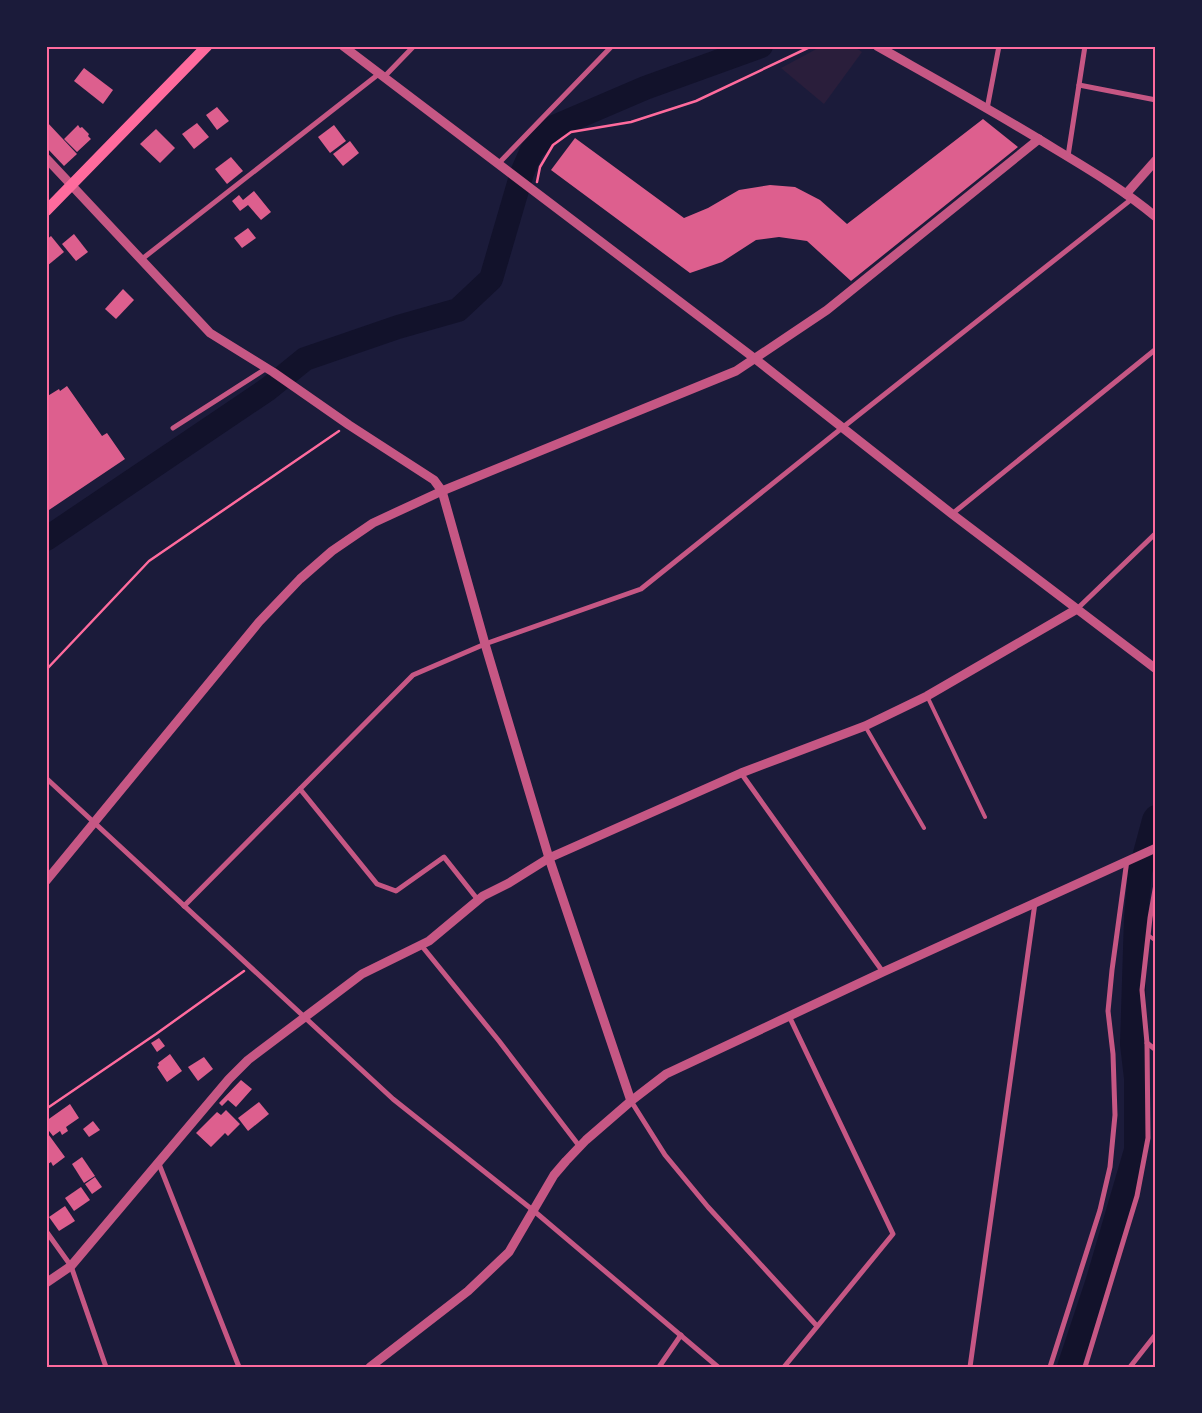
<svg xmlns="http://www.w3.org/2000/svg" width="1202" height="1413" font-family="Merriweather,serif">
<rect width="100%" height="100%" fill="#1b1b3a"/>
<path fill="#2a1e3b" d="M822 46H853L862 52 824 104 781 68Z"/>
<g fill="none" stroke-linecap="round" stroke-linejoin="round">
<g stroke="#12122b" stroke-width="24">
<path d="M46 539 268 389 305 359 398 327 458 310 491 279 522 173 532 150 554 127 645 88 761 46"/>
<path d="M1069 1367 1098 1280 1136 1150V1078L1132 1044 1136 918 1140 872 1154 820 1156 817"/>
</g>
</g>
<g fill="#dd5f8e">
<path d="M84 68 113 90 103 104 74 81Z"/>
<path d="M217 107 229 121 217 130 206 115Z"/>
<path d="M983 119 1018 147 851 281 807 241 779 237 756 240 722 262 690 273 551 170 575 138 684 218 708 208 739 190 770 185 795 187 820 200 847 224Z"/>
<path d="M46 121 77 154 64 166 46 147Z"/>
<path d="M197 123 209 137 194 149 182 134Z"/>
<path d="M78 125 80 128 82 127 89 134 88 136 91 139 77 152 64 139Z"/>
<path d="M334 125 346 141 330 153 318 137Z"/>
<path d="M156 129 175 148 160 163 140 144Z"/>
<path d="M350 141 359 153 343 166 333 154Z"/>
<path d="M231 157 243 171 227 184 215 169Z"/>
<path d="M254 191 271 212 261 220 248 205 240 211 232 201 239 195 243 200Z"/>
<path d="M248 228 256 238 242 248 234 238Z"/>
<path d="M74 234 88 252 76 261 62 244Z"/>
<path d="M51 236 64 252 47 266 46 240Z"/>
<path d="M123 289 134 300 116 319 105 309Z"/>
<path d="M67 386 102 436 107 433 125 459 46 512V397L59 389 60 391Z"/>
<path d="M159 1038 165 1046 157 1052 151 1043Z"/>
<path d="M170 1054 182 1071 167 1082 157 1067 159 1065 158 1063Z"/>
<path d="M204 1057 213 1069 198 1081 188 1067Z"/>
<path d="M241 1080 252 1089 236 1107 228 1100 222 1106 219 1103Z"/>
<path d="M259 1102 269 1114 248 1131 238 1118Z"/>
<path d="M70 1104 79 1118 66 1127 68 1131 62 1135 60 1131 53 1136 46 1127V1121Z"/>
<path d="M226 1110 240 1124 228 1136 225 1133 211 1147 196 1133 217 1112 221 1115Z"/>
<path d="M93 1121 100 1130 89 1137 83 1129Z"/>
<path d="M46 1131 65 1157 53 1166 51 1162 48 1164 46 1161Z"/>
<path d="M82 1157 95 1176 84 1183 72 1164Z"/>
<path d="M95 1177 102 1187 92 1194 85 1184Z"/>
<path d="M81 1187 90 1200 74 1211 65 1198Z"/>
<path d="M65 1206 75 1221 59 1231 49 1217Z"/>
</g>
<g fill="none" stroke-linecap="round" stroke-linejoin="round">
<g stroke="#ff6b9d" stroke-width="2.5">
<path d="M537 182 540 167 553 145 571 132 631 122 696 101 812 46"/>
<path d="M46 670 149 561 339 431"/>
<path d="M46 1109 156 1034 244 971"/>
</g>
<g stroke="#c65784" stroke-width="4">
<path d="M927 696 985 817"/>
<path d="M865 726 924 828"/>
<path d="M1148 935 1156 941"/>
</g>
<g stroke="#c65784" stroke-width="5">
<path d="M385 76 414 46"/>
<path d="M1079 85 1156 100"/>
<path d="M987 109 999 46"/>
<path d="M1068 156 1085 46"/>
<path d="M498 164 612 46"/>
<path d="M142 259 380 73"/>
<path d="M173 428 267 368"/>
<path d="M952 514 1156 349"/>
<path d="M1077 609 1156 533"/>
<path d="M741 773 883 972"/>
<path d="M46 778 393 1099 534 1211 718 1367"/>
<path d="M300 789 377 884 396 891 444 857 478 900"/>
<path d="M184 906 413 675 485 644 641 589 842 428 1133 198"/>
<path d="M421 945 499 1041 580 1147"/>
<path d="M1147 1043 1156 1050"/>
<path d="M631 1101 665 1155 708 1207 817 1326"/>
<path d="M159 1164 239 1367"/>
<path d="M46 1231 71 1266 106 1367"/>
<path d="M659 1367 681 1335"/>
<path d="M784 1367 893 1234 789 1016"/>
<path d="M970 1367 1035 903"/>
<path d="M1050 1367 1100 1210 1110 1167 1115 1115 1113 1054 1108 1011 1112 970 1127 860"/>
<path d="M1085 1367 1137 1196 1148 1138 1147 1043 1142 990 1150 918 1156 884"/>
<path d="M1130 1367 1156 1334"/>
</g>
<g stroke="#c65784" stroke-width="9">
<path d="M343 46 754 358 952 514 1156 669"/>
<path d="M877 46C937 80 997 113 1055 149 1090 170 1125 191 1156 217"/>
<path d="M46 158 210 333 273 372 349 425 434 480 442 491 485 644 549 858 631 1101"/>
<path d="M1126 194 1156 160"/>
<path d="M46 881 259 622 300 579 332 551 373 523 442 491 736 371 827 310 1039 139"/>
<path d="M46 1283 71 1266 229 1079 248 1060 362 974 429 941 483 896 509 883 549 858 741 773 865 726 927 696 1077 609"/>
<path d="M370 1367 468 1291 509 1252 554 1175 566 1161 586 1140 631 1101 666 1074 883 972 1156 848"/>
</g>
<path stroke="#ff6b9d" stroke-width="11" d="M46 211 207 46"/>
</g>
<rect width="1202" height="1413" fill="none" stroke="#1b1b3a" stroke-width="95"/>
<rect x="48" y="48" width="1106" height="1318" fill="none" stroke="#ff6b9d" stroke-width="2"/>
</svg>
